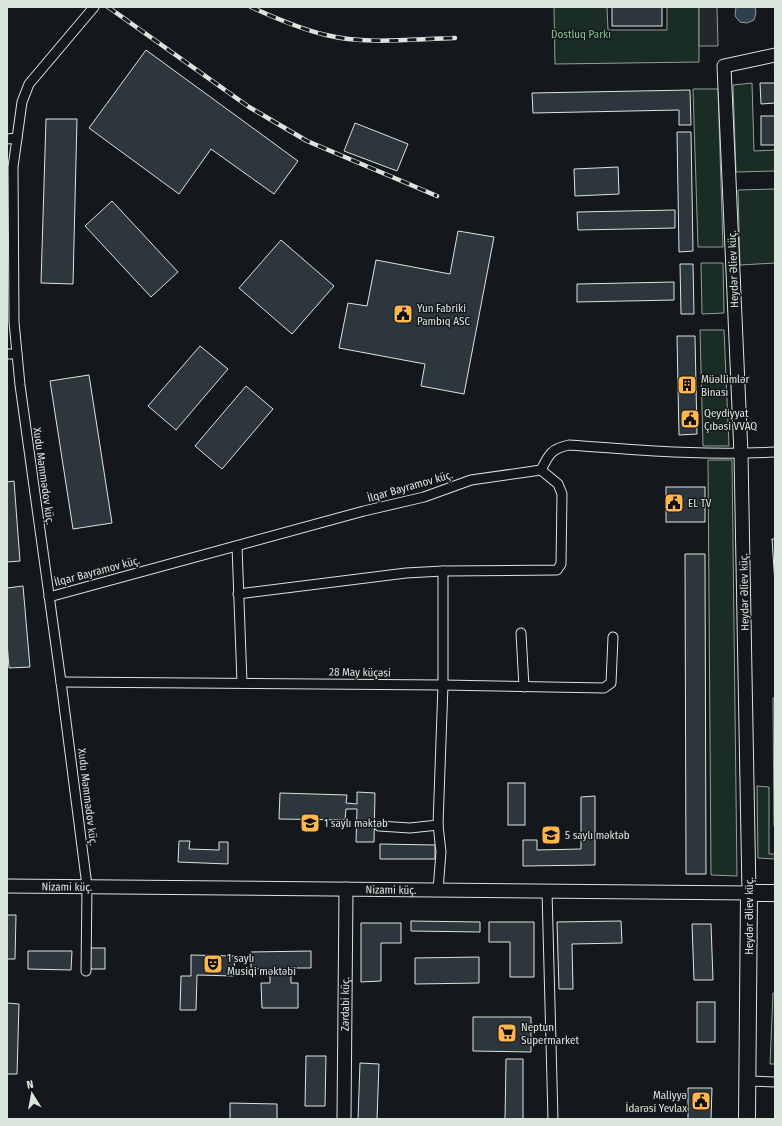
<svg xmlns="http://www.w3.org/2000/svg" width="782" height="1126" font-family="'Fira Sans Condensed',sans-serif">
<rect width="100%" height="100%" fill="#14181c"/>
<g fill="#1a2d24" stroke="#939e99">
<path d="M554 7H607L608 30H667V7H699V62L555 64Z"/>
<path d="M752 83 754 151 775 150V171L736 172 733 85Z"/>
<path d="M693 89H718L723 247H698Z"/>
<path d="M775 189V263L740 265 738 190Z"/>
<path d="M701 263H723L724 313 702 314Z"/>
<path d="M700 330H724L729 446H703Z"/>
<path d="M708 460H732L737 876 711 875Z"/>
<path d="M773 698H775V826H774Z"/>
<path d="M757 786 769 787V854H775V859L758 858Z"/>
<path d="M773 993H775V1064H770Z"/>
</g>
<path fill="#24282b" stroke="#939e99" d="M699 7H717L718 46H699Z"/>
<path fill="#2f3f4d" stroke="#939e99" d="M736 7H755L756 13 754 20 747 23 740 22 735 16Z"/>
<g fill="#2c363c" stroke="#d8e6dc">
<rect x="612" y="7" width="50" height="19"/>
<path d="M146 50 298 161 274 194 211 149 179 194 89 128Z"/>
<path d="M760 83H775V103L761 104Z"/>
<path d="M690 90 691 125H679V110L533 113 532 93Z"/>
<rect x="761" y="116" width="14" height="29"/>
<path d="M46 119H77L73 284 41 283Z"/>
<path d="M355 123 408 144 397 171 344 151Z"/>
<path d="M677 132H691L693 251 679 252Z"/>
<path d="M618 167 619 194 575 196 574 169Z"/>
<path d="M112 201 178 272 151 297 85 226Z"/>
<path d="M675 210V228L578 230 577 212Z"/>
<path d="M458 231 494 237 464 394 421 386 425 364 339 348 348 303 367 306 376 260 450 274Z"/>
<path d="M281 240 334 286 292 334 239 288Z"/>
<path d="M680 264H693L694 314H681Z"/>
<path d="M674 282V300L577 302V284Z"/>
<path d="M677 336H695L697 434 679 435Z"/>
<path d="M200 346 228 369 176 430 148 406Z"/>
<path d="M89 375 112 523 73 529 50 381Z"/>
<path d="M246 386 273 409 222 469 195 446Z"/>
<path d="M14 481 20 561 7 562V482Z"/>
<rect x="666" y="487" width="39" height="35"/>
<path d="M772 539H775V584Z"/>
<path d="M685 554H705L706 874H686Z"/>
<path d="M23 586 30 667 9 668 7 642V588Z"/>
<rect x="508" y="783" width="17" height="42"/>
<path d="M357 792 375 793 374 842H356L357 809H346L345 820 279 819 280 793 347 795 346 803 357 804Z"/>
<path d="M595 796V865L523 866V840H537V850L581 849V797Z"/>
<path d="M179 841H190L189 849 219 850V842H228V864L178 862Z"/>
<path d="M380 844 435 845V859H380Z"/>
<path d="M7 915H16L15 959H7Z"/>
<path d="M411 921 480 922V932L411 931Z"/>
<path d="M621 921 622 943 572 944 573 989H559L557 922Z"/>
<path d="M489 922H534V977H510V942H489Z"/>
<path d="M361 923H401V943H381V981L361 982Z"/>
<path d="M692 924H711L713 980H694Z"/>
<rect x="87" y="948" width="18" height="21"/>
<path d="M28 951H72L71 970 28 969Z"/>
<path d="M311 951V968H291V983H298V1008H262L261 983H270V969H251V952Z"/>
<path d="M191 955 235 956 234 976 197 975 196 1010H180L181 976H191Z"/>
<path d="M479 957V983L415 984V958Z"/>
<rect x="697" y="1002" width="18" height="40"/>
<path d="M7 1003 19 1004 17 1074H7Z"/>
<path d="M473 1017H531V1052L473 1051Z"/>
<path d="M306 1056H326L325 1106H305Z"/>
<path d="M506 1059H523V1119H505Z"/>
<path d="M360 1063 379 1064 377 1119H358Z"/>
<path d="M688 1088H712L711 1119H688Z"/>
<path d="M230 1103 277 1104V1119H230Z"/>
</g>
<g fill="none" stroke-linecap="round" stroke-linejoin="round">
<g stroke="#d8e6dc" stroke-width="11">
<g id="street">
<path d="M7 139 17 138"/>
<path d="M7 354H17"/>
<path d="M237 546 242 683"/>
<path d="M238 594 406 573 443 571 557 570 561 564 562 494 558 484 541 470"/>
<path d="M49 597 364 511 424 497 471 480 541 470C549 454 551 449 569 445 638 450 706 456 775 452"/>
<path d="M521 633 524 687"/>
<path d="M61 682 443 685 604 688 611 683 613 637"/>
<path d="M379 826 410 828 438 825 443 685V571"/>
<path d="M438 890 441 852 438 825"/>
<path d="M547 891 553 1119"/>
<path d="M86 971 87 886 61 682 20 385 14 322 13 167 22 102 29 84 94 7"/>
<path d="M748 1081 775 1082"/>
</g>
</g>
<g stroke="#d8e6dc" stroke-width="15">
<g id="secondary">
<path id="s1" d="M7 886 749 893 741 454 724 66 775 55"/>
<path id="s2" d="M344 1119 346 889"/>
</g>
</g>
<g stroke="#d8e6dc" stroke-width="18">
<path id="highway" d="M747 1119 749 893H775"/>
</g>
<use href="#street" stroke="#14181c" stroke-width="9"/>
<use href="#secondary" stroke="#14181c" stroke-width="13"/>
<use href="#highway" stroke="#14181c" stroke-width="16"/>
<g stroke="#d8e6dc" stroke-width="4.5">
<g id="rail">
<path d="M108 7 249 107 307 141 437 196"/>
<path d="M251 7C275 18 300 29 326 35 367 45 412 39 455 38"/>
</g>
</g>
<use href="#rail" stroke="#14181c" stroke-width="3" stroke-dasharray="9" stroke-linecap="butt"/>
</g>
<defs>
<g id="civic-square" transform="scale(1)"><rect x="-9" y="-9" width="18" height="18" rx="4" fill="#ffb74d" stroke="#14181c"/><path d="M-.6-6.5H3V-4.5H.6V-3L4-1V1h2V6H-6V1h2V-1L-.6-3ZM-1.2 2.5V6h2.4V2.5Z" fill="#111"/></g>
<g id="building-square" transform="scale(1)"><rect x="-9" y="-9" width="18" height="18" rx="4" fill="#ffb74d" stroke="#14181c"/><path d="M-4-6H4V6H1V3H-1V6H-4ZM-2.5-4.3h1.7v1.8h-1.7ZM.8-4.3h1.7v1.8H.8ZM-2.5-1h1.7V.8h-1.7ZM.8-1h1.7V.8H.8Z" fill="#111"/></g>
<g id="school-square" transform="scale(1)"><rect x="-9" y="-9" width="18" height="18" rx="4" fill="#ffb74d" stroke="#14181c"/><path d="M0-5L7-2L0 1L-7-2ZM-4 1L0 2.5L4 1V4Q0 6-4 4Z" fill="#111"/></g>
<g id="theatre-square" transform="scale(1)"><rect x="-9" y="-9" width="18" height="18" rx="4" fill="#ffb74d" stroke="#14181c"/><path d="M-5-5.5Q0-4 5-5.5V0Q5 5 0 6Q-5 5-5 0ZM-3.3-2.5H-1v1.5H-3.3ZM1-2.5H3.3v1.5H1ZM-2.8 1Q0 5.5 2.8 1Z" fill="#111"/></g>
<g id="supermarket-square" transform="scale(1)"><rect x="-9" y="-9" width="18" height="18" rx="4" fill="#ffb74d" stroke="#14181c"/><path d="M-6-5.5h2.5l.6 2H6L4.5 2H-2.5L-4.4-4H-6ZM-1.5 3.2a1.3 1.3 0 1 0 .1 0ZM3 3.2a1.3 1.3 0 1 0 .1 0Z" fill="#111"/></g>
</defs>
<g fill-rule="evenodd">
<use href="#civic-square" x="403" y="314"/>
<use href="#building-square" x="687" y="385"/>
<use href="#civic-square" x="690" y="419"/>
<use href="#civic-square" x="674" y="503"/>
<use href="#school-square" x="310" y="823"/>
<use href="#school-square" x="551" y="835"/>
<use href="#theatre-square" x="213" y="964"/>
<use href="#supermarket-square" x="507" y="1033"/>
<use href="#civic-square" x="701" y="1101"/>
</g>
<g text-anchor="middle" stroke-width="3" stroke-linejoin="round" paint-order="stroke">
<g font-size="11" fill="#8ac095" stroke="#14181c">
<text x="581" y="38">Dostluq Parkı</text>
</g>
<g font-size="11" fill="#d8e6dc" stroke="#14181c">
<text transform="translate(733 269) rotate(-92)" y="4">Heydər Əliev küç.</text>
<text transform="translate(44 476) rotate(82)" y="4">Xudu Məmmədov küç.</text>
<text transform="translate(410 486) rotate(-16)" y="4">İlqar Bayramov küç.</text>
<text transform="translate(97 571) rotate(-15)" y="4">İlqar Bayramov küç.</text>
<text transform="translate(744 592) rotate(-91)" y="4">Heydər Əliev küç.</text>
<text transform="translate(360 672) rotate(1)" y="4">28 May küçəsi</text>
<text transform="translate(88 797) rotate(83)" y="4">Xudu Məmmədov küç.</text>
<text dy="4" stroke="none"><textPath href="#s1" startOffset="60">Nizami küç.</textPath></text>
<text dy="4" stroke="none"><textPath href="#s1" startOffset="384">Nizami küç.</textPath></text>
<text transform="translate(749 916) rotate(-90)" y="4">Heydər Əliev küç.</text>
<text dy="4" stroke="none"><textPath href="#s2" startOffset="115">Zərdabi küç.</textPath></text>
</g>
<g font-size="11" fill="#d8e6dc" stroke="#14181c" text-anchor="start">
<text x="417" y="312">Yun Fabriki<tspan x="417" dy="13">Pambıq ASC</tspan></text>
<text x="701" y="383">Müəllimlər<tspan x="701" dy="13">Binası</tspan></text>
<text x="704" y="417">Qeydiyyat<tspan x="704" dy="13">Çıbəsi VVAQ</tspan></text>
<text x="688" y="507">EL TV</text>
<text x="324" y="827">1 saylı məktəb</text>
<text x="565" y="839">5 saylı məktəb</text>
<text x="227" y="962">1 saylı<tspan x="227" dy="13">Musiqi məktəbi</tspan></text>
<text x="521" y="1031">Neptun<tspan x="521" dy="13">Supermarket</tspan></text>
<text x="687" y="1099" text-anchor="end">Maliyyə<tspan x="687" dy="13">İdarəsi Yevlax</tspan></text>
</g>
</g>
<rect width="782" height="1126" fill="none" stroke="#d8e6dc" stroke-width="16"/>
<g transform="translate(32 1094) rotate(349)" stroke="#14181c" stroke-width="3" paint-order="stroke">
<path d="M0-3L7 15L0 10L-7 15Z" fill="#d8e6dc"/>
<text y="-6" font-size="11" font-weight="bold" text-anchor="middle" fill="#d8e6dc">N</text>
</g>
</svg>
